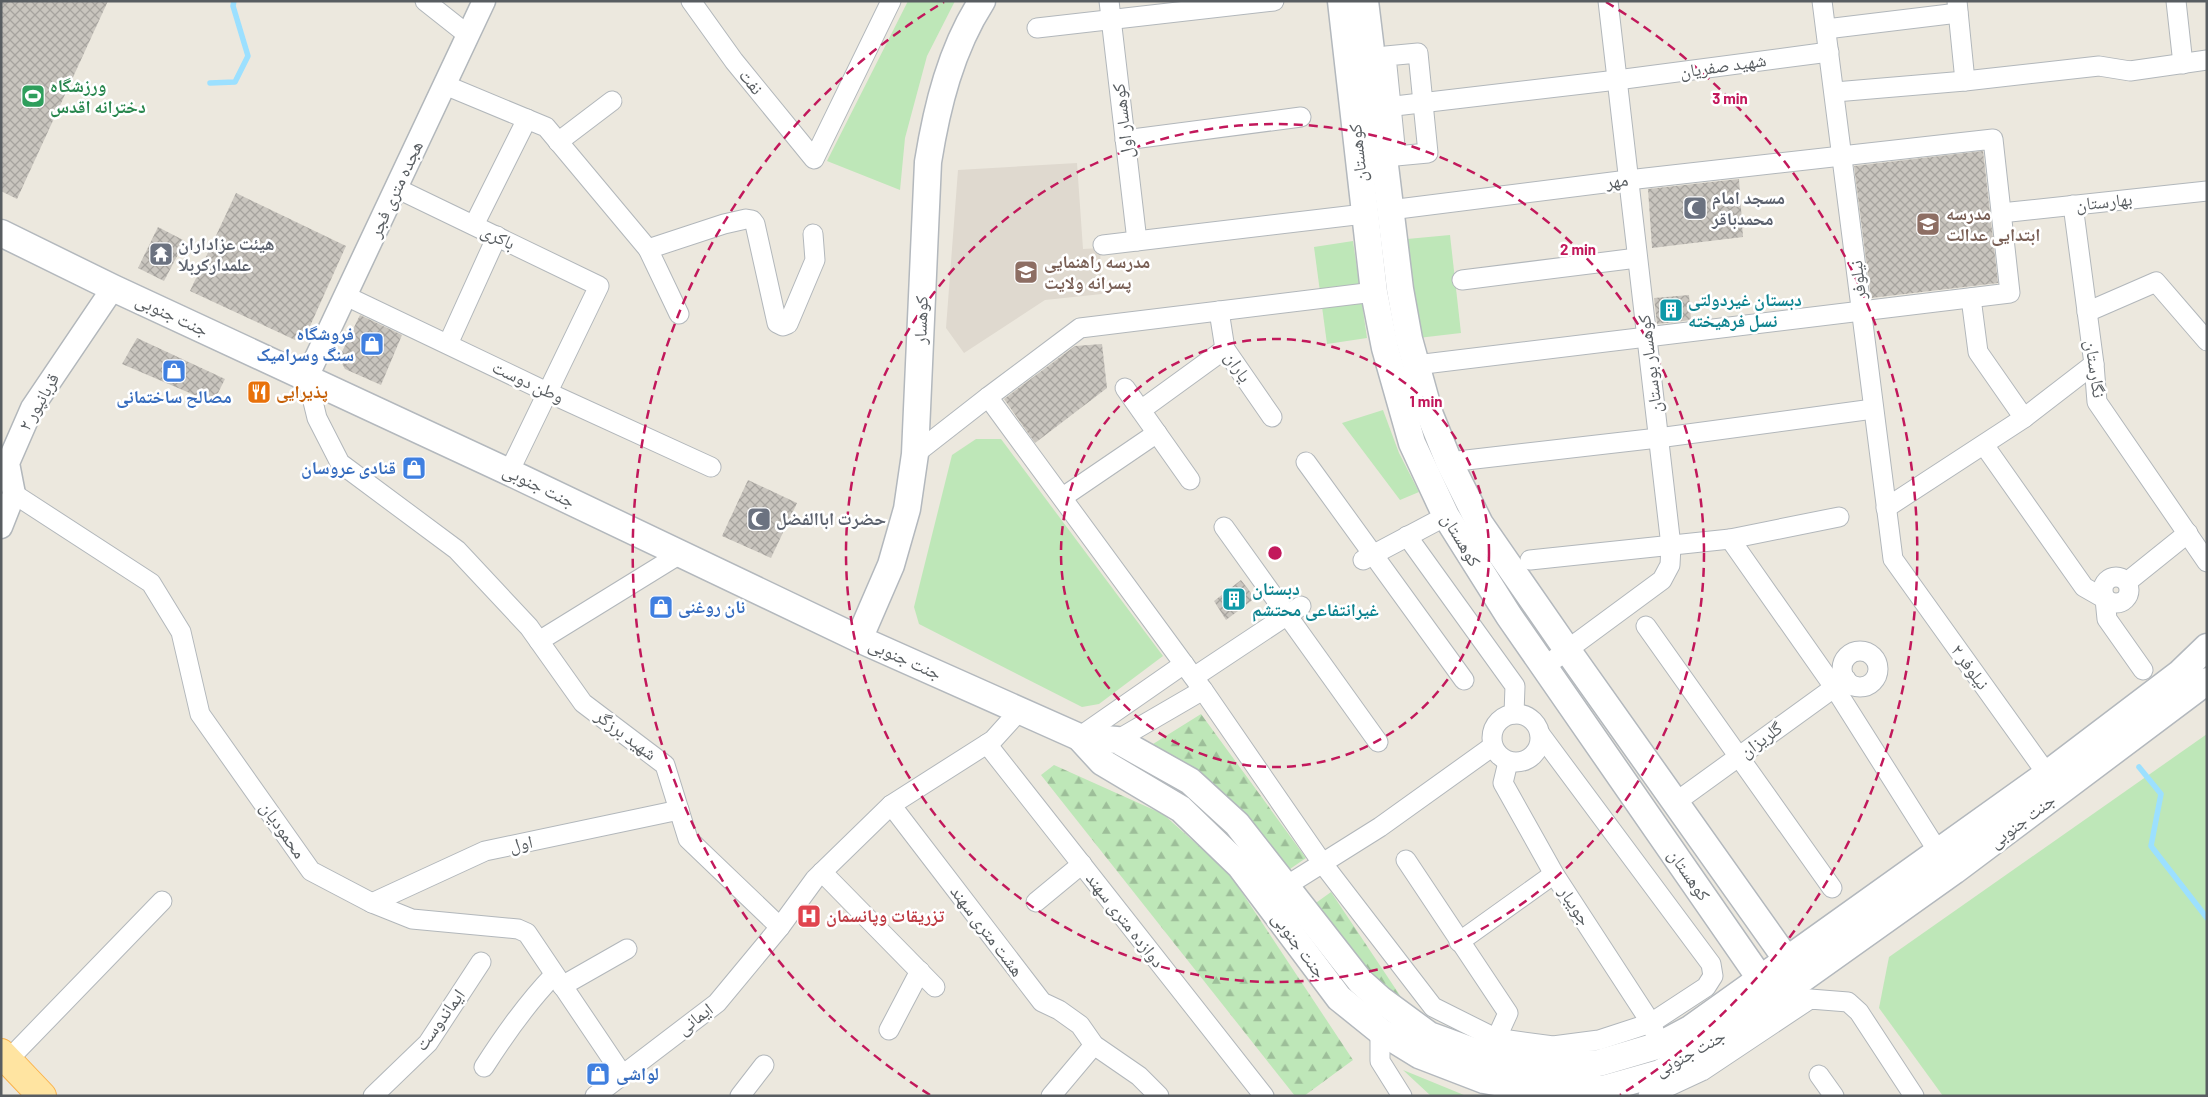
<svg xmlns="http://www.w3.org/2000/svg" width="2208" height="1097" font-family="Barlow,'Noto Naskh Arabic',sans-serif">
<defs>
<pattern id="forest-firs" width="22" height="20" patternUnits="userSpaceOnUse" patternTransform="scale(1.25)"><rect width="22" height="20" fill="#bee7b8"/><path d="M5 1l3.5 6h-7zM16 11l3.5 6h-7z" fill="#9dbe99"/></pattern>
<pattern id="building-cross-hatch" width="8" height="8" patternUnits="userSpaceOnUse" patternTransform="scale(1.25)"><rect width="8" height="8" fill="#c9c5be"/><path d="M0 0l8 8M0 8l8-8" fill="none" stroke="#a6a39e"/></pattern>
</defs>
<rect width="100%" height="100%" fill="#ece8de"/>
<path fill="#dfd9cf" d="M1077 163 1083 249 1100 248 1102 294 1045 300 964 353 946 328 958 170Z"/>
<g fill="#bee7b8">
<path d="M908 1H955L927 56 905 138 900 190 827 161Z"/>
<path d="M1450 235 1461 333 1418 338 1407 239Z"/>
<path d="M1353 241 1367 338 1327 344 1314 247Z"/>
<path d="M1383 410 1399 453 1419 492 1400 500 1342 423Z"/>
<path d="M976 439H1001L1163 656 1099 704 1082 707 919 624 914 607 952 455Z"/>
<path d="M2207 734V1096H1943L1879 1008 1889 957Z"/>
<path d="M1403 1070 1464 1095 1471 1096H1431Z"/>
</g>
<g fill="url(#forest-firs)">
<path d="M1201 714 1306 858 1290 869 1226 797 1145 749Z"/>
<path d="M1054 765 1163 814 1229 873 1353 1060 1304 1096H1295L1041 775Z"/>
<path d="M1331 892 1401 997 1394 1001 1313 905Z"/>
</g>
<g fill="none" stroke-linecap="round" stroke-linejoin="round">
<g stroke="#9ce0ff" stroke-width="5.5">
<path d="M210 83 235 82 248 56 233 6 234 1"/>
<path d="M2139 767 2161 794 2151 846 2207 918"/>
</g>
</g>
<g fill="url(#building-cross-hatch)">
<path d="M1 1H108L17 199 1 191Z"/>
<path d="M1983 151 1998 283 1871 298 1854 166Z"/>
<path d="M1739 179 1743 237 1652 248 1648 189Z"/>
<path d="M236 193 346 246 306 335 295 340 190 291Z"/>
<path d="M158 227 185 241 164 281 138 268Z"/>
<path d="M1689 295 1691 320 1657 324 1654 298Z"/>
<path d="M360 315 402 335 381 385 345 369 339 358Z"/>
<path d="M137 338 225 379 213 403 122 364Z"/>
<path d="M1102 344 1107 388 1035 443 1004 399 1075 346Z"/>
<path d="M748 480 797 503 771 558 722 536Z"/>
<path d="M1241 580 1255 598 1226 620 1214 601Z"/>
</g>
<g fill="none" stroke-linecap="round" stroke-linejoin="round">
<g stroke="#b2b7bb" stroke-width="21">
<g id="minor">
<path d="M425 1 468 35"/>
<path d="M691 1 734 61 814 159 891 1"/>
<path d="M1109 1 1137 241"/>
<path d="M1822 1 1893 559 2047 774"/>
<path d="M1957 1 1965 81"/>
<path d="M2176 1 2183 64"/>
<path d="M1037 28 1274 1"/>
<path d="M1826 29 1958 13"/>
<path d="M1418 53 1428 153 1396 156 1386 56Z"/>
<path d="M445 85 546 127 648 249 679 314"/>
<path d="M1835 92 1965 81 2099 66 2130 71 2207 60"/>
<path d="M1378 108 1617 80 1829 52"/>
<path d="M1125 140 1301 117"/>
<path d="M558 142 612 101"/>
<path d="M396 188 599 286 509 472"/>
<path d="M2073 205 2094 364 2097 402 2207 562"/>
<path d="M1390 210 1628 180 1993 139 2010 293 1416 365"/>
<path d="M2001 213 2207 191"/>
<path d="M474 225 527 119"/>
<path d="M1103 245 1364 214"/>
<path d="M648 249 724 224 746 219 752 220 755 224 777 323 783 326 788 324 815 260 813 234"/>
<path d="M1462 280 1637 258"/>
<path d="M346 296 547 392 711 467"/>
<path d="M1971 298 1978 352 2024 418"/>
<path d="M1219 311 1225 349 1272 417"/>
<path d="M2087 312 2156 282 2207 341"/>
<path d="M448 344 497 236"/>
<path d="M307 377 317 418 340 463 457 550 529 627 583 703 665 765 688 839 780 927 815 879 891 805 993 740 1020 710"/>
<path d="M1125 388 1190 480"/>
<path d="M988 397 1080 328 1374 292"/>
<path d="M1141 410 1225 349"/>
<path d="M1984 445 2084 587 2105 599 2107 619 2143 670"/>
<path d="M915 454 988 397 1203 690 1323 864 1433 1007 1495 1038 1553 1046 1599 1040 1651 1023 1706 987 1713 976 1711 964 1540 734"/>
<path d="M1306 462 1464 680"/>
<path d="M1449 462 1658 438 1873 409"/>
<path d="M14 494 151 583 181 632 200 714 311 871 372 903 412 919 518 929 527 933 622 1074"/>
<path d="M1063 497 1157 433"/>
<path d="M1886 508 2024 418 2094 364"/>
<path d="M1224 527 1378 742"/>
<path d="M1407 536 1515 686 1514 714"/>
<path d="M1730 539 1834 687 1939 853"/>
<path d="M1363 560 1446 516"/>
<path d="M1530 560 1730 539 1839 517"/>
<circle cx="2116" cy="590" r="13"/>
<path d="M2127 582 2188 533"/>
<path d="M1646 626 1832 888"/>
<path d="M539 641 680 554"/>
<circle cx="1860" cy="669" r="18"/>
<path d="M1544 667 1662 580 1670 565 1671 546 1608 1"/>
<path d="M1194 677 1301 606"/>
<circle cx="1516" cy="738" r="24"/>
<path d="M1079 737 1184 664"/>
<path d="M1117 740 1203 690"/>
<path d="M987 744 1264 1096"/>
<path d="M1508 762 1503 783 1554 874 1651 1023 1655 1033"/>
<path d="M1676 802 1846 679"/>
<path d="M891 805 1042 1002 1059 1010 1080 1025 1094 1045 1139 1076 1159 1096"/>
<path d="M1406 860 1508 1013 1492 1048"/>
<path d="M822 872 935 987"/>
<path d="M1286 886 1380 827 1493 746"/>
<path d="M1036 902 1082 864"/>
<path d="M372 903 485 851 679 810"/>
<path d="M1459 942 1554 874"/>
<path d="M562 986 627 949"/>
<path d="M889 1030 920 971"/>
<path d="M1380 1031V1061L1402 1096"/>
<path d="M8 1060 162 901"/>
<path d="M484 1067C505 1034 527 1003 554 975"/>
<path d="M1819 1075 1834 1096"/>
<path d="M373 1096 428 1043 481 962"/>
<path d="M595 1096 717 1003 780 927"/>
<path d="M740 1096 764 1065"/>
<path d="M1051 1096 1094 1045"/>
<path d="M1648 1096 1702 1071 1810 999 1848 1002 1859 1012 1914 1096"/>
</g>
</g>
<g stroke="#b2b7bb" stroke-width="25">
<g id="tertiary">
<path d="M307 377 484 1"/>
<path d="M1 527 14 494 8 463 32 408 113 288"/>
</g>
</g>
<g stroke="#b3b8bd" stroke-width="29">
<g id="secondary">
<path d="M1341 1 1374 292 1385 348 1412 443 1446 516 1509 616 1771 994"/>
<path d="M1365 1 1400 289 1409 339 1430 415 1449 462 1480 524 1568 651 1797 974"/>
<path d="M1 233 113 288 509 472 859 639 1079 737 1117 740 1190 781 1237 824 1360 981 1380 999 1429 1035 1489 1057 1539 1065 1599 1063 1660 1045 1690 1029 2047 774 2180 673 2207 647"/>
<path d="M859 639 891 565 907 509 915 454 928 162C937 106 951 49 982 1"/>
<path d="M1079 737 1102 762 1181 809 1240 866 1339 998 1380 1031 1419 1055 1484 1080 1529 1088 1603 1089 1660 1073 1704 1049 1954 871 2207 681"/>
</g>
</g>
<g stroke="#fbb249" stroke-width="30">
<path id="primary" d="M1 1053 42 1096"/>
</g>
<use href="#minor" stroke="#fff" stroke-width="19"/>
<use href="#tertiary" stroke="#fff" stroke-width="22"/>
<use href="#secondary" stroke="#fff" stroke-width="26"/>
<use href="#primary" stroke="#ffe4a1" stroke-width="28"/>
</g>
<g fill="none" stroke="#c2185b" stroke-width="2.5" stroke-dasharray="9 6">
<circle cx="1275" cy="553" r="214"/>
<circle cx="1275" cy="553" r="429"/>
<path d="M930 1095A643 643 0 0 1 944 2M1606 2A643 643 0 0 1 1620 1095"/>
</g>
<defs>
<g id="stadium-square" transform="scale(1.25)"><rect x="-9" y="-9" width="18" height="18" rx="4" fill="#2e9e5b" stroke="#fff"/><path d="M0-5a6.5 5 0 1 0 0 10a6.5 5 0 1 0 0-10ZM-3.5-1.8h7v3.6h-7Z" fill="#fff"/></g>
<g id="mosque-square" transform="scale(1.25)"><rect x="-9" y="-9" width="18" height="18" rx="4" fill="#6b7280" stroke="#fff"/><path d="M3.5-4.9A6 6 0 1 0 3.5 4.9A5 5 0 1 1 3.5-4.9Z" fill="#fff"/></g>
<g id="school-square" transform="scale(1.25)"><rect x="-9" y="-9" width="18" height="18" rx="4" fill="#8d6e63" stroke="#fff"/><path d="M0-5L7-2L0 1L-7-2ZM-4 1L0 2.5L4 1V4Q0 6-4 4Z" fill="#fff"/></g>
<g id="temple-square" transform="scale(1.25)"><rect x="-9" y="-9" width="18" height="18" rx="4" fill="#6b7280" stroke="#fff"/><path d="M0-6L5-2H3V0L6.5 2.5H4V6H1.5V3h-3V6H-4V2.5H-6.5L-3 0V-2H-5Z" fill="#fff"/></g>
<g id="building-square" transform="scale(1.25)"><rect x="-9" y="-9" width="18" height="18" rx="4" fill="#0f9aa8" stroke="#fff"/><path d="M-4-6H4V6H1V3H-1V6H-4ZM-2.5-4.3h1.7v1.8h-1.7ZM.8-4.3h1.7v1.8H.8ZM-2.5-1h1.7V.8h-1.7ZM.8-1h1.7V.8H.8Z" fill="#fff"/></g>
<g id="shop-square" transform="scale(1.25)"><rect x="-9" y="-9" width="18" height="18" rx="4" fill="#3f7fe0" stroke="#fff"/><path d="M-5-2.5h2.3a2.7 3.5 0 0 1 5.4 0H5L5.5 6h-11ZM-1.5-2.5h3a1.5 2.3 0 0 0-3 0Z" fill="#fff"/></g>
<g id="restaurant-square" transform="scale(1.25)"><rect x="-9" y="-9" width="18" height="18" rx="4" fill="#e8710a" stroke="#fff"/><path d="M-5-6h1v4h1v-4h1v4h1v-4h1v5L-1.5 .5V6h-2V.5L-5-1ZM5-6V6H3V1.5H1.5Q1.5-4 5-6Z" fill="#fff"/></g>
<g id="hospital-square" transform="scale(1.25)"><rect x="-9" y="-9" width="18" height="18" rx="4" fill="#e0444e" stroke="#fff"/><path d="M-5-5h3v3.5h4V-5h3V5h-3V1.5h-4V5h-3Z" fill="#fff"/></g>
</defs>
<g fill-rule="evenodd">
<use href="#stadium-square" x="33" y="96"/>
<use href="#mosque-square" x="1695" y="208"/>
<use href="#school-square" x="1928" y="224"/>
<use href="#temple-square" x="161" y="254"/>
<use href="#school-square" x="1026" y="272"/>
<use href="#building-square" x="1671" y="310"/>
<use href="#shop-square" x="372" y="344"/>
<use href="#shop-square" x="174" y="371"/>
<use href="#restaurant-square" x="259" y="392"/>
<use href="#shop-square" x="414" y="468"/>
<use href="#mosque-square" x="759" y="519"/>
<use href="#building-square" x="1234" y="599"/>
<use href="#shop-square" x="661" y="607"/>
<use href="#hospital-square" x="809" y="916"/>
<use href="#shop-square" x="598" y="1074"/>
</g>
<g text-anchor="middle" stroke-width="5" stroke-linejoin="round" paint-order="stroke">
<g font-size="18" fill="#585d61" stroke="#fff">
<text transform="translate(1723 66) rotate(-8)" y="6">شهید صفریان</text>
<text transform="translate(751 82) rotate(51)" y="6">نفت</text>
<text transform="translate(1123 121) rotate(-97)" y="6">کوهسار اول</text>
<text transform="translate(1358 153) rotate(-96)" y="6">کوهستان</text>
<text transform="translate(1617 181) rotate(-7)" y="6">مهر</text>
<text transform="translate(396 189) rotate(-65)" y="6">هجده متری فجر</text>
<text transform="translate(2104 202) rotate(-6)" y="6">بهارستان</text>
<text transform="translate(498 237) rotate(26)" y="6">باکری</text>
<text transform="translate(1858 280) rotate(-96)" y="6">نیلوفر</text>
<text transform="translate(172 315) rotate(25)" y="6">جنت جنوبی</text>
<text transform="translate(921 320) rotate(-88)" y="6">کوهسار</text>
<text transform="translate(1650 364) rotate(-97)" y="6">کوهسار بوستان</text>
<text transform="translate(1238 367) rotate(57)" y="6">یاران</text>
<text transform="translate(2095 369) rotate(82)" y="6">نگارستان</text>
<text transform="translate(528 382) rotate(25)" y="6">وطن دوست</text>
<text transform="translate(39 402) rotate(-60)" y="6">قربانپور ۲</text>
<text transform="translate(539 486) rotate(26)" y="6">جنت جنوبی</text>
<text transform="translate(1461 540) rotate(59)" y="6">کوهستان</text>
<text transform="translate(905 659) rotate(24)" y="6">جنت جنوبی</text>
<text transform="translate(1970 667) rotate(54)" y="6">نیلوفر ۲</text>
<text transform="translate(626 735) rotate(37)" y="6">شهید برزگر</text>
<text transform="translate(1761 740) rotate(-36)" y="6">گلریزان</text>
<text transform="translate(2022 821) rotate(-37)" y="6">جنت جنوبی</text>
<text transform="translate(283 830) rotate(55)" y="6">محمودیان</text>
<text transform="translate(521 844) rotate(-12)" y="6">اول</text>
<text transform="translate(1689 875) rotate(55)" y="6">کوهستان</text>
<text transform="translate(1575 906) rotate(57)" y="6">جویبار</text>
<text transform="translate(1125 920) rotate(52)" y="6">دوازده متری سهند</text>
<text transform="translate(987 931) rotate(53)" y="6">هشت متری سهند</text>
<text transform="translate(1299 945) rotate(53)" y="6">جنت جنوبی</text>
<text transform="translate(695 1019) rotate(-37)" y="6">ایمانی</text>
<text transform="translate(440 1020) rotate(-54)" y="6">ایماندوست</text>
<text transform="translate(1690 1053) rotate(-29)" y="6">جنت جنوبی</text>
</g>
<g font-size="18" font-weight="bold" fill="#27864d" stroke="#fff" text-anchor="start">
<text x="50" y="92">ورزشگاه<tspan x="50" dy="21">دخترانه اقدس</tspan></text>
</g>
<g font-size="18" font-weight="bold" fill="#5b616d" stroke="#fff" text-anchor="start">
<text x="1712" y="204">مسجد امام<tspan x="1712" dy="21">محمدباقر</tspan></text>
<text x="178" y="250">هیئت عزاداران<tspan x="178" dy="21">علمدارکربلا</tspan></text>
<text x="776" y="525">حضرت اباالفضل</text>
</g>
<g font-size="18" font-weight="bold" fill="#785e54" stroke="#fff" text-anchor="start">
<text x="1946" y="220">مدرسه<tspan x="1946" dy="21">ابتدایی عدالت</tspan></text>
<text x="1044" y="268">مدرسه راهنمایی<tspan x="1044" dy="21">پسرانه ولایت</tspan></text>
</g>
<g font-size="18" font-weight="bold" fill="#0d838f" stroke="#fff" text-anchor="start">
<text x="1688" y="306">دبستان غیردولتی<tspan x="1688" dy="21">نسل فرهیخته</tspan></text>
<text x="1252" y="595">دبستان<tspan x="1252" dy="21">غیرانتفاعی محتشم</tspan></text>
</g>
<g font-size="18" font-weight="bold" fill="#366cbe" stroke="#fff" text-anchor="end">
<text x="354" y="340">فروشگاه<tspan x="354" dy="21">سنگ وسرامیک</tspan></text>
<text x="174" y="403" text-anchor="middle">مصالح ساختمانی</text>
<text x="396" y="474">قنادی عروسان</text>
<text x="678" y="613" text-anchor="start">نان روغنی</text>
<text x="616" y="1080" text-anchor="start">لواشی</text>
</g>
<g font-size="18" font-weight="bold" fill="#c56008" stroke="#fff" text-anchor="start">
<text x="276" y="398">پذیرایی</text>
</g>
<g font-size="18" font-weight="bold" fill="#be3a42" stroke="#fff" text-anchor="start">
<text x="826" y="922">تزریقات وپانسمان</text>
</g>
</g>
<circle cx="1275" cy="553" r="8" fill="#c2185b" stroke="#fff" stroke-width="2.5"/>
<g font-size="15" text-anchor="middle" font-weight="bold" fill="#c2185b" stroke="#fff" stroke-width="5" stroke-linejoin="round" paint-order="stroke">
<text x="1730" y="104">3 min</text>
<text x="1578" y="255">2 min</text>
<text x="1426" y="407">1 min</text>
</g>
<rect width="2208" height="1097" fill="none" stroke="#585d61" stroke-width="5"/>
</svg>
